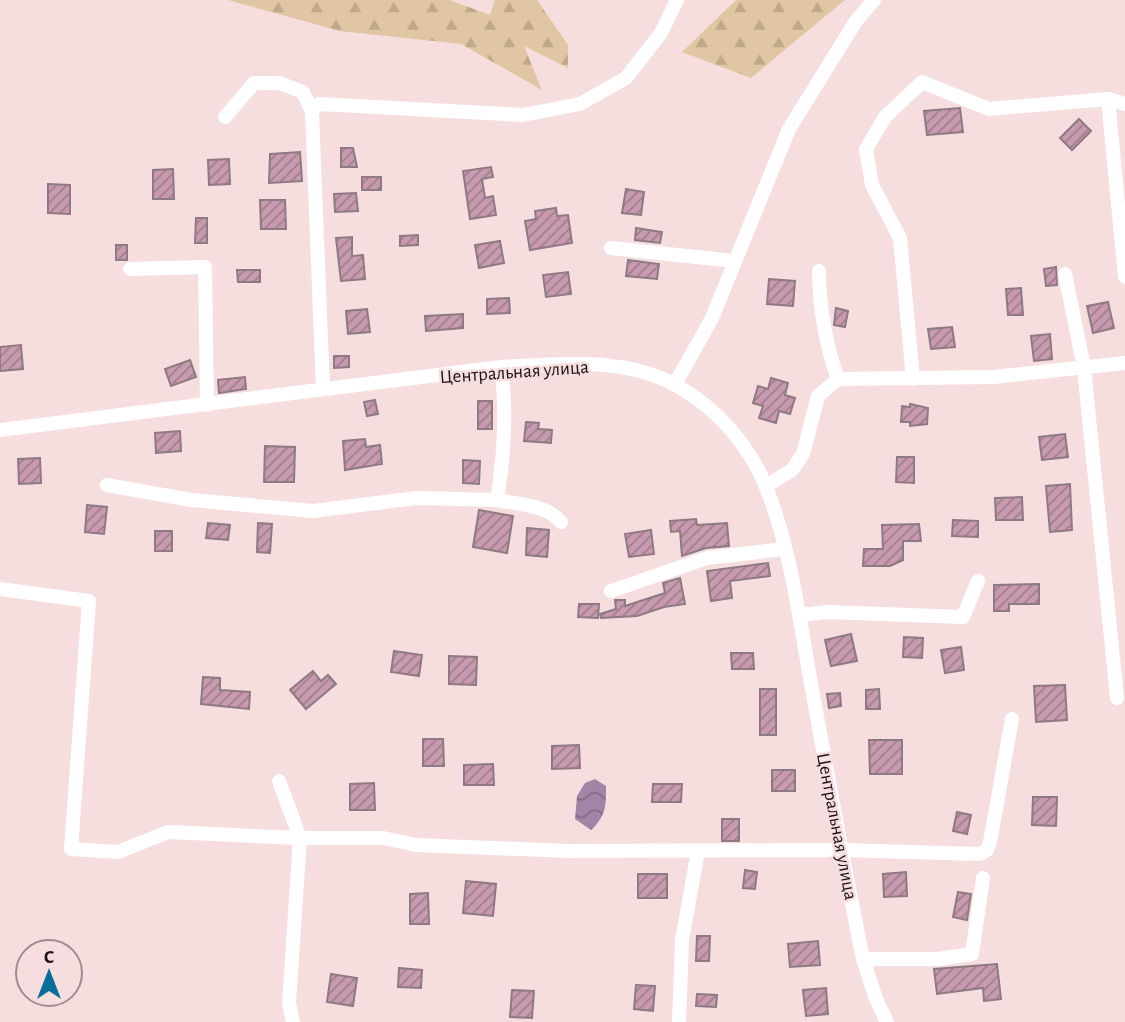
<svg xmlns="http://www.w3.org/2000/svg" width="1125" height="1022" font-family="'Alegreya Sans',sans-serif">
<defs>
<pattern id="forest-firs" width="22" height="20" patternUnits="userSpaceOnUse" patternTransform="scale(1.75)"><rect width="22" height="20" fill="#e0c6a2"/><path d="M5 1l3.5 6h-7zM16 11l3.5 6h-7z" fill="#c0a98b"/></pattern>
<pattern id="water-waves" width="16" height="10" patternUnits="userSpaceOnUse" patternTransform="scale(1.75)"><rect width="16" height="10" fill="#a284a7"/><path d="M0 5q4-4 8 0t8 0" fill="none" stroke="#836b87"/></pattern>
<pattern id="building-hatch" width="6" height="6" patternUnits="userSpaceOnUse" patternTransform="scale(1.75)"><rect width="6" height="6" fill="#c89aaf"/><path d="M-1 1l2-2M0 6l6-6M5 7l2-2" fill="none" stroke="#a27c8d"/></pattern>
</defs>
<rect width="100%" height="100%" fill="#f6dede"/>
<g fill="url(#forest-firs)">
<path d="M228 0H450L490 15 495 0H537L568 45V68L524 46 542 90 461 44 340 31Z"/>
<path d="M736 0H845L751 78 682 52Z"/>
</g>
<path fill="url(#water-waves)" d="M595 779 606 786C606 806 606 816 591 830L575 819 577 796 585 783Z"/>
<g fill="url(#building-hatch)" stroke="#8d7a82" stroke-width="2">
<path d="M960 108 963 132 927 135 924 111Z"/>
<path d="M1079 119 1091 131 1072 150 1060 138Z"/>
<path d="M341 148H353L357 167H341Z"/>
<path d="M300 152 302 181 269 183 270 154Z"/>
<path d="M229 159 230 184 209 185 208 160Z"/>
<path d="M491 167 493 177 482 179 485 198 493 196 496 215 470 219 463 171Z"/>
<path d="M173 169 174 199H153V170Z"/>
<rect x="362" y="177" width="19" height="13"/>
<path d="M48 184 70 185V214L48 213Z"/>
<path d="M626 189 644 192 641 215 622 213Z"/>
<path d="M356 193 358 211 335 212 334 194Z"/>
<path d="M260 200H285L286 229H261Z"/>
<path d="M556 208 557 216 568 215 572 243 530 250 525 221 536 219 535 211Z"/>
<path d="M196 218H207V243H195Z"/>
<path d="M636 228 662 232 660 243 635 240Z"/>
<path d="M418 235V245L400 246V236Z"/>
<path d="M352 237V256L363 255 365 279 341 281 336 238Z"/>
<path d="M500 241 504 263 479 268 475 245Z"/>
<rect x="116" y="245" width="11" height="15"/>
<path d="M628 260 659 264 657 279 626 276Z"/>
<path d="M1056 267 1057 285 1046 286 1044 269Z"/>
<path d="M237 270H260V282H238Z"/>
<path d="M568 272 571 294 546 297 543 275Z"/>
<path d="M769 279 795 281 793 306 767 304Z"/>
<path d="M1021 288 1023 315H1008L1006 289Z"/>
<path d="M509 298 510 313 487 314V299Z"/>
<path d="M1108 302 1114 328 1093 333 1087 306Z"/>
<path d="M836 308 848 311 845 327 834 325Z"/>
<path d="M367 309 370 332 348 334 346 311Z"/>
<path d="M463 314V328L426 331 425 316Z"/>
<path d="M952 327 955 347 931 349 928 329Z"/>
<path d="M1050 334 1052 359 1034 361 1031 336Z"/>
<path d="M21 345 23 369 0 371V347Z"/>
<path d="M334 356H349V367L334 368Z"/>
<path d="M190 360 196 377 171 386 165 369Z"/>
<path d="M245 377 246 389 219 393 218 380Z"/>
<path d="M771 378 788 383 785 395 795 398 790 414 779 411 776 423 759 418 763 406 753 403 758 386 768 389Z"/>
<path d="M375 400 378 414 367 416 364 402Z"/>
<rect x="478" y="401" width="14" height="28"/>
<path d="M910 404 928 408 927 424 910 426V422H901L902 406 910 407Z"/>
<path d="M526 422 539 423 538 429 552 430 551 443 524 441Z"/>
<path d="M180 431 181 451 156 453 155 433Z"/>
<path d="M1065 434 1068 457 1042 460 1039 437Z"/>
<path d="M365 439 366 447 380 445 382 464 345 470 343 441Z"/>
<path d="M265 446 295 447 294 482H264Z"/>
<path d="M897 457H914V483L896 482Z"/>
<path d="M40 458 41 483 19 484 18 459Z"/>
<path d="M463 460 480 461 479 484 463 483Z"/>
<path d="M1070 484 1072 530 1050 532 1046 486Z"/>
<path d="M1022 497 1023 520H996L995 498Z"/>
<path d="M87 505 107 507 104 534 85 532Z"/>
<path d="M479 510 513 516 507 553 473 547Z"/>
<path d="M696 519 697 525 727 523 729 546 706 548 682 556 680 531 671 532 670 521Z"/>
<path d="M953 520 978 521V537L952 536Z"/>
<path d="M208 523 230 525 228 540 206 538Z"/>
<path d="M258 523 272 524 270 553 257 552Z"/>
<path d="M919 524 921 541H903V560L890 566H863L864 549H883L882 525Z"/>
<path d="M527 528 549 530 547 557 526 555Z"/>
<path d="M651 530 654 554 629 557 625 534Z"/>
<rect x="155" y="531" width="17" height="20"/>
<path d="M768 563 770 576 730 581 732 598 711 601 707 571Z"/>
<path d="M680 578 685 604 664 607 637 616 601 618 600 614 616 609 615 600H625V606L665 593 663 583Z"/>
<path d="M1039 584V604H1009V611H994V585Z"/>
<path d="M579 604H599L598 618 578 617Z"/>
<path d="M851 634 857 661 831 666 825 640Z"/>
<path d="M904 637 923 638 922 658 903 657Z"/>
<path d="M961 647 964 670 945 673 941 650Z"/>
<path d="M394 651 422 655 419 676 391 672Z"/>
<path d="M731 653H753L754 669H732Z"/>
<path d="M449 656 477 657 476 685 449 684Z"/>
<path d="M313 671 321 681 328 675 336 684 306 709 290 690Z"/>
<path d="M203 677 220 678V690L250 692 249 709 201 704Z"/>
<path d="M1065 685 1067 720 1036 722 1034 686Z"/>
<rect x="760" y="689" width="16" height="46"/>
<path d="M879 689 880 709H866V690Z"/>
<path d="M840 693 841 706 829 708 827 694Z"/>
<path d="M423 739H443L444 766H423Z"/>
<path d="M869 740H902V774H870Z"/>
<path d="M579 745 580 768 552 769V746Z"/>
<path d="M493 764 494 785H464V765Z"/>
<rect x="772" y="770" width="23" height="21"/>
<path d="M374 783 375 810H350V784Z"/>
<path d="M653 784H682L681 802H652Z"/>
<path d="M1033 797H1057L1056 826 1032 825Z"/>
<path d="M957 812 971 815 967 834 953 831Z"/>
<rect x="722" y="819" width="17" height="22"/>
<path d="M745 870 757 872 755 889 743 888Z"/>
<path d="M906 872 907 896 884 897 883 874Z"/>
<rect x="638" y="874" width="29" height="24"/>
<path d="M466 881 496 884 493 916 463 913Z"/>
<path d="M958 892 971 894 967 920 953 917Z"/>
<path d="M428 893 429 924H410V894Z"/>
<path d="M697 936H710L709 961H696Z"/>
<path d="M818 941 820 965 790 967 788 944Z"/>
<path d="M997 964 1001 999 984 1001 983 988 937 994 934 969Z"/>
<path d="M399 968 422 970 421 988 398 987Z"/>
<path d="M331 974 357 978 353 1006 327 1002Z"/>
<path d="M636 985 655 986 653 1011 634 1009Z"/>
<path d="M826 988 828 1014 806 1016 803 990Z"/>
<path d="M512 990 534 991 532 1018 510 1017Z"/>
<path d="M697 994 717 995 716 1007 696 1006Z"/>
</g>
<g fill="none" stroke-linecap="round" stroke-linejoin="round">
<g stroke="#fff" stroke-width="14">
<path d="M1108 99 1125 277"/>
<path d="M312 112 319 104 523 115 580 104 626 78 661 33 677 0"/>
<path d="M225 117 254 83H279L303 92 312 112 323 389"/>
<path d="M611 248 734 261"/>
<path d="M130 269 205 267 207 405"/>
<path d="M819 271C819 306 826 346 838 379"/>
<path d="M1065 274 1084 368 1117 698"/>
<path d="M913 379 900 238 872 185 866 149 885 117 922 82 989 109 1108 99 1125 104"/>
<path d="M675 384 712 318 789 129 856 21 874 0"/>
<path d="M0 430 501 367C558 364 625 356 677 386 717 408 749 445 766 487 790 547 799 615 810 678 827 772 844 865 863 959L876 999 887 1022"/>
<path d="M107 485 191 500 313 511 416 498 497 500C504 457 507 410 501 367"/>
<path d="M766 486 792 470 803 454 818 396 838 379 993 377 1125 363"/>
<path d="M497 500C518 504 547 505 561 522"/>
<path d="M0 589 89 601 71 849 118 852 168 832 300 838H383L416 845 569 851 841 850 980 854 987 850 990 842 1012 719"/>
<path d="M611 591 707 558 784 549"/>
<path d="M799 615 827 612 963 617 978 581"/>
<path d="M279 781 300 838 289 1003 293 1022"/>
<path d="M863 959H938L972 954 983 878"/>
<path d="M679 1022 682 940 698 851"/>
</g>
</g>
<g text-anchor="middle" stroke-width="5" stroke-linejoin="round" paint-order="stroke">
<g font-size="19" fill="#1b1314" stroke="#f6dede">
<text transform="translate(514 371) rotate(-4)" y="7">Центральная улица</text>
<text transform="translate(838 826) rotate(79)" y="7">Центральная улица</text>
</g>
</g>
<g transform="translate(49 973)"><circle r="33" fill="#f6dede" stroke="#9e8d8d" stroke-width="2"/>
<path d="M0-5L12 26L0 18L-12 26Z" fill="#096d9b"/>
<text y="-10" font-size="19" font-weight="bold" text-anchor="middle" fill="#1b1314">С</text>
</g>
</svg>
